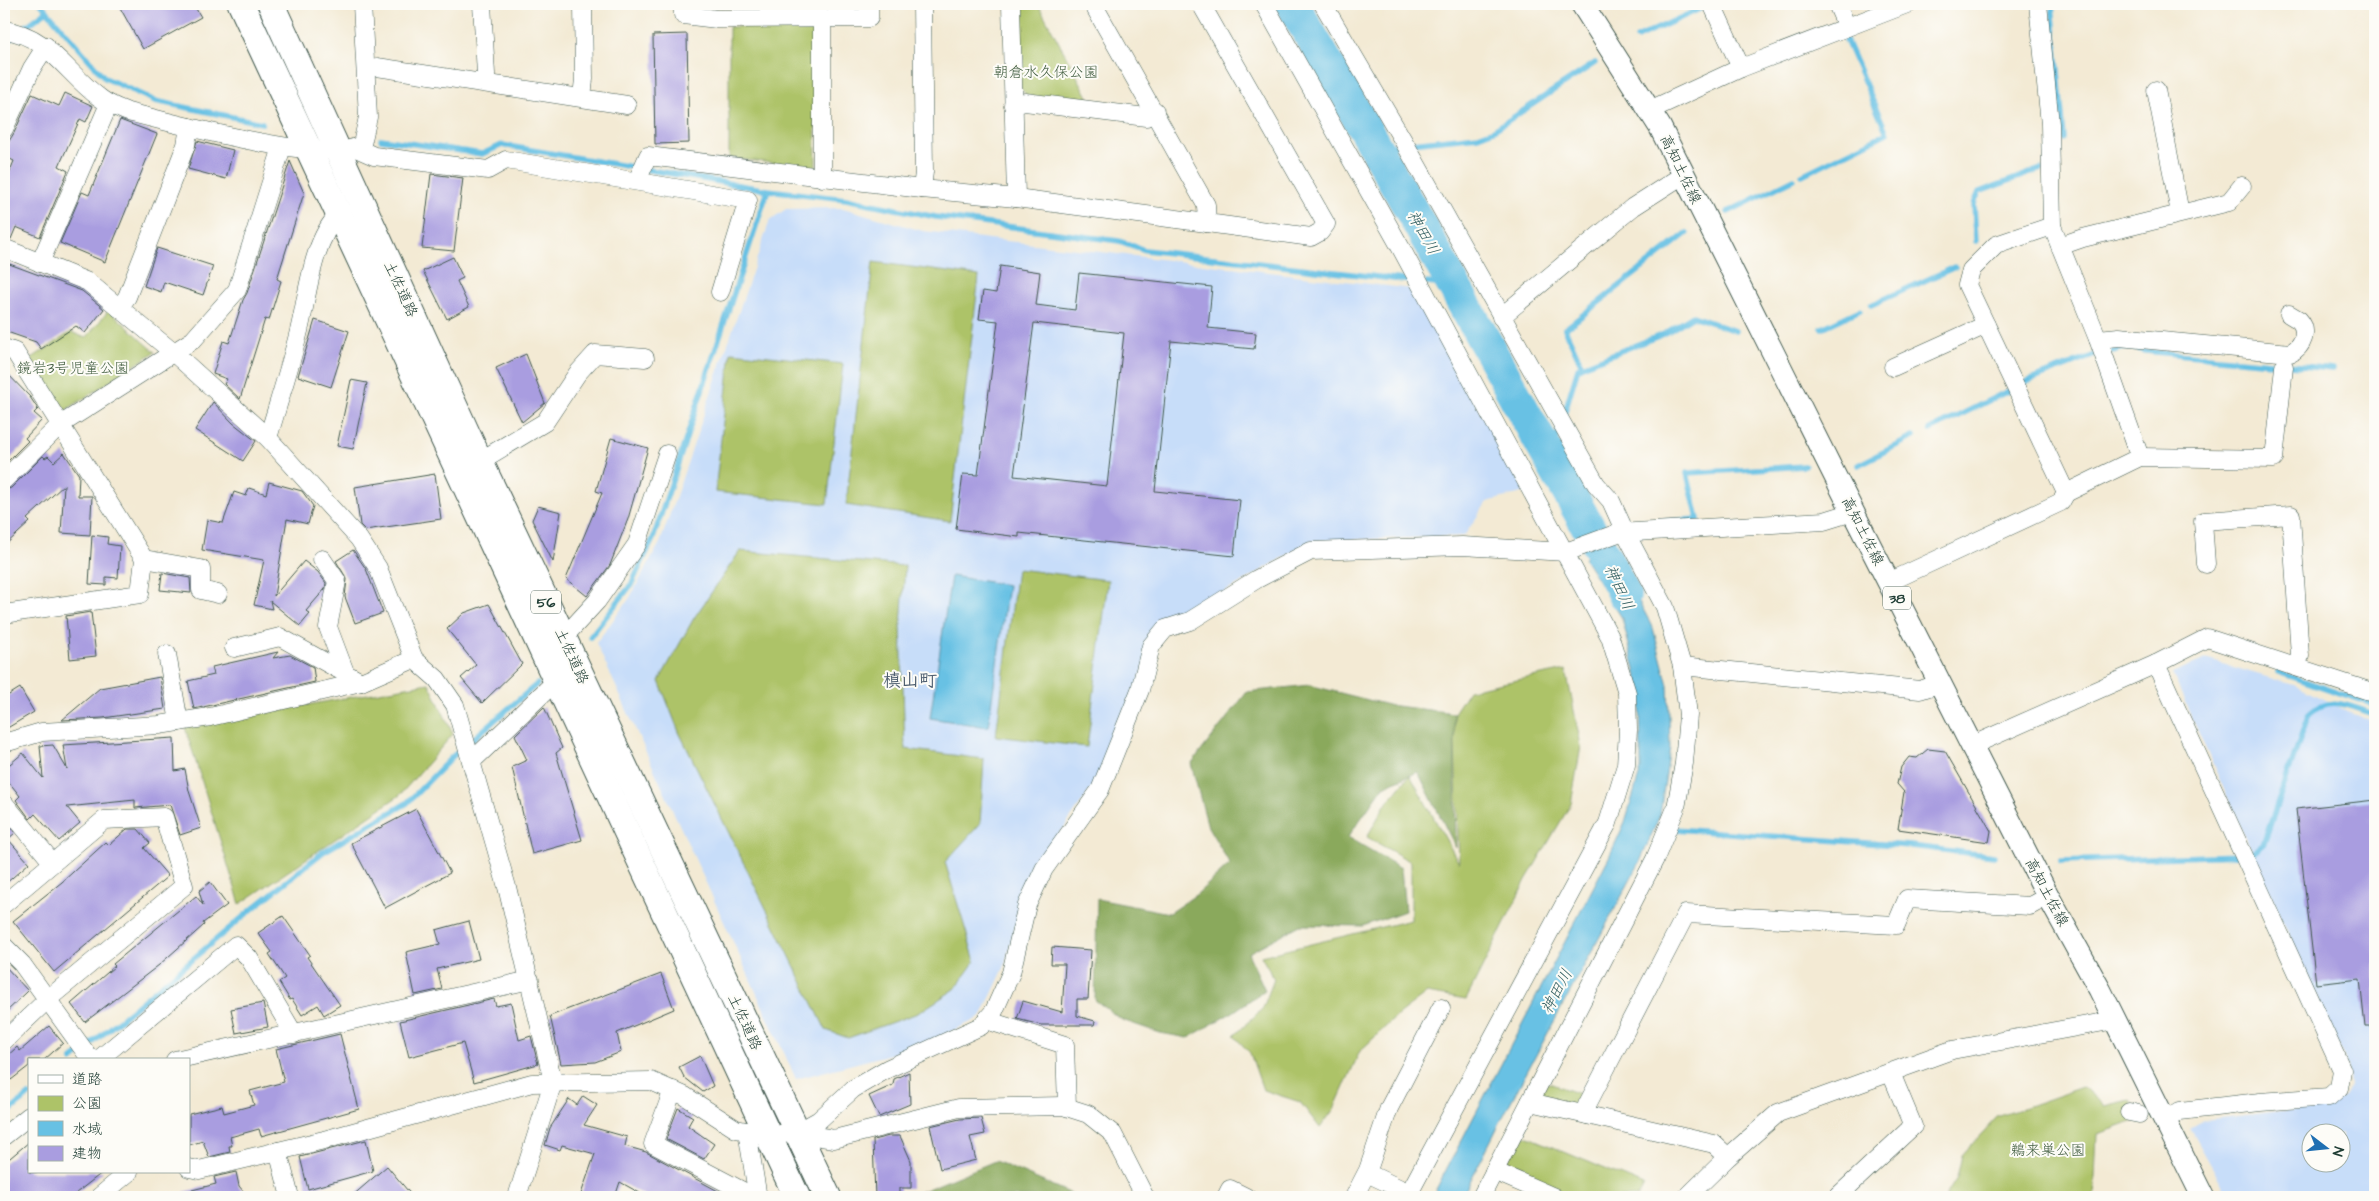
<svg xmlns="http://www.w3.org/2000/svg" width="2379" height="1201" font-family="'Architects Daughter','Klee One',sans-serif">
<rect width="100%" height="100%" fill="#fdfcf7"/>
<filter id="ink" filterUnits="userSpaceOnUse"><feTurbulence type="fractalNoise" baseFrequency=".02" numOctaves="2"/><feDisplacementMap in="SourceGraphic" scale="10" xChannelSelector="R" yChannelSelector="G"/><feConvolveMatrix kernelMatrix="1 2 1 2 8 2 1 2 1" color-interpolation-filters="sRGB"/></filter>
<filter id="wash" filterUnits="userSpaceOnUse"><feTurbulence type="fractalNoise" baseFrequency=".0096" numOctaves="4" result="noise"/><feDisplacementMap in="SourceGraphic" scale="20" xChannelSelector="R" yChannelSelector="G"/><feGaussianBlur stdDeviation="1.12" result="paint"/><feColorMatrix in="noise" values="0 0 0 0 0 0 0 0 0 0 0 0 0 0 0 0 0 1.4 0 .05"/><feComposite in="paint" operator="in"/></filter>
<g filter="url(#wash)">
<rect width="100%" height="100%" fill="#f3ead4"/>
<g fill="#c7ddf9" fill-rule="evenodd">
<path d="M843 208 923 231 1412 289 1526 492 1487 502 1464 536 1311 541 1183 617 1163 623 1096 782 1028 879 1004 968 981 1017 921 1046 796 1079 596 643 629 599 660 543 770 220 786 209Z"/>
<path d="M2206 659 2297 686 2351 713 2375 722V1197H2229L2190 1128 2204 1120 2332 1105 2343 1096 2350 1085 2348 1067 2172 673ZM2312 1134H2342V1164H2312Z"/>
</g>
<g fill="#adc368" stroke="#66804e">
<path d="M1019 4H1038L1092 104 1028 97 1019 86Z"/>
<path d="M807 24 814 30 816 168 729 158V27Z"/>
<path d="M873 262 979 276 950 521 846 505Z"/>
<path d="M109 310 155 352 63 412 29 360 71 332 86 338Z"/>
<path d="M731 352 843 364 827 504 715 492Z"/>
<path d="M740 551 905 566 901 626 905 749 984 759 980 824 945 862 975 961 955 989 918 1013 848 1038 826 1030 679 732 659 681 694 618Z"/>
<path d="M1017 569 1108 580 1087 747 996 736Z"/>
<path d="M1566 670 1581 746 1571 804 1526 880 1466 1000 1427 993 1397 1016 1360 1051 1334 1109 1320 1128 1300 1102 1263 1090 1250 1053 1234 1036 1263 1008 1274 979 1261 956 1411 920V862L1367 837 1385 805 1410 775 1459 863 1454 713 1469 690Z"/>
<path d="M429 683 453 734 400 795 240 904 185 727Z"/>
<path d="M1546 1082 1585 1096 1581 1109 1537 1099Z"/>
<path d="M2083 1087 2105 1106 2130 1100 2142 1119 2097 1134 2094 1197H1945L1957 1178 1962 1155 1997 1117Z"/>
<path d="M1521 1134 1644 1185 1638 1197H1567L1503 1170Z"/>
</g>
<g fill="#8aa95c" stroke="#547348">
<path d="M1309 685 1388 705 1454 713 1456 848 1418 772 1384 786 1348 837 1401 868 1405 911 1363 926 1300 925 1248 953 1265 990 1233 1012 1188 1038 1160 1033 1122 1020 1095 1000 1097 899 1169 913 1197 894 1230 864 1208 827 1191 764 1247 692Z"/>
<path d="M995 1161 1072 1194 1076 1197H920V1192Z"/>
</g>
<g fill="#67c1e4" stroke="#437f8c">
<path d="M1611 549 1653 628 1668 685 1670 747 1660 815 1639 864 1508 1107 1462 1197H1432L1609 857 1625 822 1641 769 1640 689 1622 618 1584 558Z"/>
<path d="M951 576 1008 585 988 727 930 718Z"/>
</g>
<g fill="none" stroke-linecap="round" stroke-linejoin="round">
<g stroke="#67c1e4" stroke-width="5.5">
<path d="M41 4 105 78 155 101 262 123"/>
<path d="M2052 4 2064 139"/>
<path d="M21 30 47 11"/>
<path d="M1637 38 1706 6"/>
<path d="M4 44 14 36"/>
<path d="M381 139 482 154 502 145 768 190 846 199 936 217 1119 241 1145 250 1412 281"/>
<path d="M1411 143 1478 136 1494 130 1595 63"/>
<path d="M1377 147 1400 145"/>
<path d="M1802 175 1887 133 1846 40"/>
<path d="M1728 212 1794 179"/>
<path d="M1976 241 1974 204 1979 192 2041 169"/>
<path d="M1427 283 1454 286"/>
<path d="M1871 305 1955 267"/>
<path d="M1822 328 1860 310"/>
<path d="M2113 351C2124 346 2133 348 2145 351L2333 369"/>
<path d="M1582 366 1565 329 1687 233"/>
<path d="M2021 384 2095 355"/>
<path d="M1564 414 1578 368 1582 366 1664 334 1693 316 1735 331"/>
<path d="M1930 430 2012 389"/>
<path d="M1550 460 1560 428"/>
<path d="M1858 465 1913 437"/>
<path d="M1649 523 1698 519 1687 473 1805 466"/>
<path d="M590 637 631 585 653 539 768 190"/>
<path d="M2278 672 2375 705"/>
<path d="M1674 829 1910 846 1994 856"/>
<path d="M2061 861 2241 855 2254 852 2263 845 2309 714C2331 694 2350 707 2375 714"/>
<path d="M72 1060 250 911 323 852 407 803 453 756 537 684"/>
<path d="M4 1116 29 1095"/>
</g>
<path stroke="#67c1e4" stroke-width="34" d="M1292 4C1374 143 1453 283 1531 425 1562 482 1595 536 1624 594"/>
</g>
<g id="blocks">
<g fill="#a99de0" fill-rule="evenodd">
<path d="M118 4H193L201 17 143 49Z"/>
<path d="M687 34 689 143 655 144 653 35Z"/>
<path d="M65 93 93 106 86 122 80 119 59 166 68 171 40 237 16 227 11 239 4 238V186L14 161 4 156V149L14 133 32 94 59 106Z"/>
<path d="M120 120 157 134 105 262 60 243 82 192 89 195Z"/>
<path d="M197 141 233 150 226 179 188 169Z"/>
<path d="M290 161 304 193 277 279 281 281 269 320 265 319 240 399 224 384 227 379 213 374 223 341 229 343 243 300 247 293Z"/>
<path d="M431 174 463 178 454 251 422 248Z"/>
<path d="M157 248 213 266 203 295 164 282 161 292 144 286Z"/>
<path d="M453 257 463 278 457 281 469 307 447 319 423 271Z"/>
<path d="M4 262 82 291 104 309 85 333 76 326 41 349 36 342 4 331Z"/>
<path d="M1000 266 1040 272 1036 305 1075 310 1079 273 1212 287 1208 328 1256 333 1254 349 1171 341 1155 491 1240 500 1234 556 1019 533V537L956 529 963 474 978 475 998 321 979 319 983 291 996 293ZM1034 323 1124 333 1107 486 1014 476Z"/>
<path d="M315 320 349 331 331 387 298 376Z"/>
<path d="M526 354 545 403 522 422 496 368Z"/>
<path d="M4 370 30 397 38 409 34 413 42 420 25 438 28 441 4 465Z"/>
<path d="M351 380 367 383 353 449 337 446Z"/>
<path d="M213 402 233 423 256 441 243 461 195 430Z"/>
<path d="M611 438 648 448 628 519 610 565 587 596 566 579 602 493 596 491Z"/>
<path d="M64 453 79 475 78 496H92L90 535 61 533 64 485 27 519 30 522 4 546V490L11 488 43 456 45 458 48 456 54 462Z"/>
<path d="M435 474 441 519 365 530 360 525 355 487Z"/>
<path d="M269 482 302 491 313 506 308 524 287 519 274 596 304 561 318 572 326 583 325 589 306 611 310 614 300 626 270 601 272 609 254 605 264 560 202 550 207 520 223 523 234 492 246 496 249 488 266 494Z"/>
<path d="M538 506 561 512 553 562 532 520Z"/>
<path d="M92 535 108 537 107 544 120 546 118 578 106 577V585L89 584Z"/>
<path d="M353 550 366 569 383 613 355 623 345 597 347 579 336 561Z"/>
<path d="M162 573 190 578 191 593 160 590Z"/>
<path d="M489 604 522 664 482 703 461 678 476 665 447 629 464 613Z"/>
<path d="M91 612 96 656 70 659 66 616Z"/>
<path d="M278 652 273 658 290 655 313 667 315 682 194 709 188 681 214 675 212 667Z"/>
<path d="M160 677 165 709 103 718 62 720 100 688Z"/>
<path d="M20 688 34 712 4 730V698Z"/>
<path d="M544 707 562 748 556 753 582 840 532 854 512 767 527 760 515 735Z"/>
<path d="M174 738 175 771 185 769 189 791 201 828 180 835 170 805 135 808V800L67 807 80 823 59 841 35 814 30 819 16 800 20 796 4 776V769L23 753 43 778 40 746 53 745 67 769 63 745Z"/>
<path d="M1928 749 1945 751 1991 831 1989 842 1898 829 1904 792 1897 784 1901 767 1909 757 1917 758Z"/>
<path d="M2375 800V1027H2365L2360 979 2316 984 2296 809Z"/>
<path d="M416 809 450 873 385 908 351 843Z"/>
<path d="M4 820 15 833 8 839 29 863 4 885Z"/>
<path d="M127 829H138L150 843 144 848 168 876 54 972 13 921 62 882 106 842 109 845Z"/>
<path d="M210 882 227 905 203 923 204 925 159 965 85 1022 71 1004 115 966 113 964 196 896 203 905 199 891Z"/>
<path d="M283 916 310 955 307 957 340 1005 324 1015 318 1005 302 1015 292 999 290 1000 279 982 285 978 269 954 272 952 258 933Z"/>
<path d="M469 921 479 959 437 969 442 989 415 995 406 952 440 944 436 930Z"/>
<path d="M1052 947 1091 950 1088 999H1077V1016L1095 1021 1094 1025H1041L1017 1019 1023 1001 1062 1012 1065 964H1051Z"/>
<path d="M4 965 28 991 4 1014Z"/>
<path d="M661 974 674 1009 617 1033 621 1052 595 1062 561 1064 550 1016Z"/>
<path d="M494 999 496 1006 511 1003 519 1040 531 1036 538 1064 474 1082 463 1043 409 1057 400 1021Z"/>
<path d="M263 1003 268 1027 236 1033 231 1009Z"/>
<path d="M49 1026 63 1043 44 1060H29V1066L11 1080 4 1071V1059L17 1047 20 1051Z"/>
<path d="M340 1034 359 1109 261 1136 259 1129 230 1137 232 1146H229L230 1152 209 1157 203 1141 189 1145V1114L222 1106 224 1113 254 1105 250 1091 284 1082 276 1049Z"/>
<path d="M700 1056 713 1086 703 1092 684 1077 679 1067Z"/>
<path d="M909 1072 910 1104 879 1117 869 1096 893 1085 894 1079Z"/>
<path d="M583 1096 597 1105 584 1125 627 1137 625 1146 646 1152 729 1197H647L620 1182 615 1197H580L595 1154 562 1145 560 1150 545 1145 550 1128 569 1099 577 1105Z"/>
<path d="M678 1108 693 1117 688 1126 714 1144 704 1159 666 1139Z"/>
<path d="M981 1118 985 1134 970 1137 976 1160 940 1169 930 1126 960 1119Z"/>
<path d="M889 1136H900L911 1161V1188H900V1197H875L873 1140Z"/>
<path d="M366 1140 373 1171 308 1189 300 1157Z"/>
<path d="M29 1142V1172H103L71 1197H4V1163Z"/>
<path d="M387 1166 413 1197H351L366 1184Z"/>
<path d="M236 1172 239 1186 248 1197H184V1192L216 1184 214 1177Z"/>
</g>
</g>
</g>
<g filter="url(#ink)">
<use href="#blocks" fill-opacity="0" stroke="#3f574c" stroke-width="1"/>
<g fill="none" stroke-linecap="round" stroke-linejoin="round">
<g stroke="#3f574c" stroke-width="19">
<g id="minor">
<path d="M482 4 486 74 484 82"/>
<path d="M683 4V15L717 19 869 18V4"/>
<path d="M922 4 924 172 922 189 1016 198 1207 223"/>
<path d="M1011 4 1016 198"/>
<path d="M1093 4 1206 205 1207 223 1311 237 1320 232 1326 224 1201 4"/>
<path d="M1264 4 1402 250 1610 637 1627 693 1628 730 1626 765 1608 823 1407 1197"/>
<path d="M1323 4 1404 142 1596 484 1611 501 1625 532 1665 607 1682 666 1688 715 1684 763 1676 808 1655 859 1481 1197"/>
<path d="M1712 4 1741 68"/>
<path d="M1837 4 1847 27"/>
<path d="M2038 4 2050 124 2052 226 2098 339 2140 457"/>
<path d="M822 17V178"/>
<path d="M4 30C48 35 67 74 100 98 109 105 118 108 128 112 169 122 331 167 362 144L368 117 362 4"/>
<path d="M366 69 377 67 627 105"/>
<path d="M2156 90 2180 213"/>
<path d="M582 97 584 79 583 4"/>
<path d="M1013 105 1025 102 1146 117 1155 111"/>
<path d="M1650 110 1741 68 1907 4"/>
<path d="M4 129 32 68 46 46"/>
<path d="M356 148 374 156 488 170 506 160 748 200 720 292"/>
<path d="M637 181 648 156 922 189"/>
<path d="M2052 226 1996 245 1971 270 1967 285 2066 493 2140 457 2274 459 2284 367"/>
<path d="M2060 246 2083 238 2229 202 2242 186"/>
<path d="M4 248 88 282 174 353 268 438 359 539 378 568 414 659 437 679 455 705 507 887 553 1082 517 1197"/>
<path d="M40 263 109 104"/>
<path d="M119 308 127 297 186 145 189 127"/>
<path d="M1501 317 1633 207 1683 175"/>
<path d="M2098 339 2119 337 2290 353C2303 347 2309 331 2299 320L2289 314"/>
<path d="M4 348 15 352 144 559 140 594 4 614"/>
<path d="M1893 367 1986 325"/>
<path d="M268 438C278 404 289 370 298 335 308 297 311 242 339 214"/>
<path d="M480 461 545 422 577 374 595 354 645 358"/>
<path d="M4 480 60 425 193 340 237 290 282 147"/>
<path d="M144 559 201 569V590L218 594"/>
<path d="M322 559 337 581 328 627 345 672"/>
<path d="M2206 564 2203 521 2291 515 2300 656 2296 666"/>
<path d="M1889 582 2061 502 2066 493"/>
<path d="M563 638 597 601 637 544 667 454"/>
<path d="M234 648 280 637 361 682"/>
<path d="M167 654 179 722"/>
<path d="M1682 666 1920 690 1941 683"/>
<path d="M4 743 42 732 159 725 210 717 361 682 414 659"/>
<path d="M1973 745 2156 664"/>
<path d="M472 761 556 681"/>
<path d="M4 803 52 862"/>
<path d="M4 904 104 820 164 817 184 886 48 999 4 1041"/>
<path d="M4 946 22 964 91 1060"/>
<path d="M986 1020 1065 1045 1067 1107"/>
<path d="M98 1060 236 945 249 958 294 1034"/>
<path d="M175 1060 530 980"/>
<path d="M673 1090 653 1144 750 1195 757 1192 747 1131"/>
<path d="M1530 1102 1714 1144 1728 1157"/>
<path d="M2129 1112 2139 1114"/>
<path d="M1587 1115V1105L1686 914 1896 925 1907 899 2030 906 2048 896"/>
<path d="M2164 1121 2180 1111 2260 1102 2329 1097 2339 1088 2342 1070 2156 664 2207 638 2375 693"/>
<path d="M796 1133 819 1120 853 1089 887 1069 981 1026 994 1011 1011 973 1027 905 1044 869 1100 790 1140 690 1151 646 1165 629 1190 621 1257 579 1311 551 1462 546 1566 552 1618 533 1824 521 1853 512"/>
<path d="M4 1136 29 1116"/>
<path d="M278 1151 290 1197"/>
<path d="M189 1168 199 1170 324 1140 532 1083 651 1081 685 1096 736 1129 767 1135 796 1133 834 1139 959 1108 1063 1106 1088 1114 1113 1134 1145 1197"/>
<path d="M1494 1171 1554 1197"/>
<path d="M1367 1173 1409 1193"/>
<path d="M99 1197 129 1172"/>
<path d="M1226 1197 1230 1189 1246 1197"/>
<path d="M1354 1197 1368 1170 1389 1108 1441 1008"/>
<path d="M1687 1197 1728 1157 1778 1113 1952 1050 2115 1020"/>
<path d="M1837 1197 1913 1126 1891 1073"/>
</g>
</g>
<g stroke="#3f574c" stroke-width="24">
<path id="major" d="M1582 4 1660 127 1853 512 2048 896 2100 990 2203 1197"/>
</g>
<g stroke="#3f574c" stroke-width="28">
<g id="highway">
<path d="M241 4 797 1197"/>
<path d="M271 4 473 447 828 1197"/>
</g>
</g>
<use href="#minor" stroke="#fff" stroke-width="18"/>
<use href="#major" stroke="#fff" stroke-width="22"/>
<use href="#highway" stroke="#fff" stroke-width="26"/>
</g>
</g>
<g text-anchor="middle" stroke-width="4" stroke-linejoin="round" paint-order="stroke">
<g fill="#fdfcf7" stroke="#62766e" stroke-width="1">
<rect x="1883" y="586.5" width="28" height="23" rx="4"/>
<rect x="531" y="590.5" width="30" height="23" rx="4"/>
</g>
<g font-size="14" font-weight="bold" fill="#1f3d34">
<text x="1897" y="603">38</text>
<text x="546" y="607">56</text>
</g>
<g font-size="15" fill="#425e41" stroke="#fdfcf7">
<text x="1046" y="77">朝倉水久保公園</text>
<text x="73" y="373">鏡岩3号児童公園</text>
<text x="2048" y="1155">鵜来巣公園</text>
</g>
<g font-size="15" fill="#1f3d34" stroke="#fdfcf7">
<text transform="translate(1681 169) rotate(64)" y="5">高知土佐線</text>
<text transform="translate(401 289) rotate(65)" y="5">土佐道路</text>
<text transform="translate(1863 531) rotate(63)" y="5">高知土佐線</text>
<text transform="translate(572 656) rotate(65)" y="5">土佐道路</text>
<text transform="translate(2047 892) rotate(62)" y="5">高知土佐線</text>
<text transform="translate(745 1022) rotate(65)" y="5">土佐道路</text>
</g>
<g font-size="16" font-style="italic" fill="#315e60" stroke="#fdfcf7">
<text transform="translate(1424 232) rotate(61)" y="6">神田川</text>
<text transform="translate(1620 587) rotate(65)" y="6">神田川</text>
<text transform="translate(1556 991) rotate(-62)" y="6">神田川</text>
</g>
<g font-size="18" font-weight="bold" fill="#4f5f70" stroke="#fdfcf7">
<text x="910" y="686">槙山町</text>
</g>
</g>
<rect width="2379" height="1201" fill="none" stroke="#fdfcf7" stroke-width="20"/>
<rect x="28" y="1058" width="162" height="115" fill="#fdfcf7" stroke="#a4b0a9"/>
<rect x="38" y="1075" width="25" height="8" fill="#ffffff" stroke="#a4b0a9"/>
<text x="72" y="1084" font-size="15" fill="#1f3d34">道路</text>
<rect x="38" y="1096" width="25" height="15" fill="#adc368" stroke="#a4b0a9"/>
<text x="72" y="1108" font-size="15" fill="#1f3d34">公園</text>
<rect x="38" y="1121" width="25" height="15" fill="#67c1e4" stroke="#a4b0a9"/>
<text x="72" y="1134" font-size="15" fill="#1f3d34">水域</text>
<rect x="38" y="1146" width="25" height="15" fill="#a99de0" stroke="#a4b0a9"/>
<text x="72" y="1158" font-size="15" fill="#1f3d34">建物</text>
<g transform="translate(2326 1148) rotate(106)"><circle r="24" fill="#fdfcf7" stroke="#a4b0a9"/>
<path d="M0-4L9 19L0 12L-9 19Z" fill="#1f6fb2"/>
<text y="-8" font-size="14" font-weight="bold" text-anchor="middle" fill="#1f3d34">N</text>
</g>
</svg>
